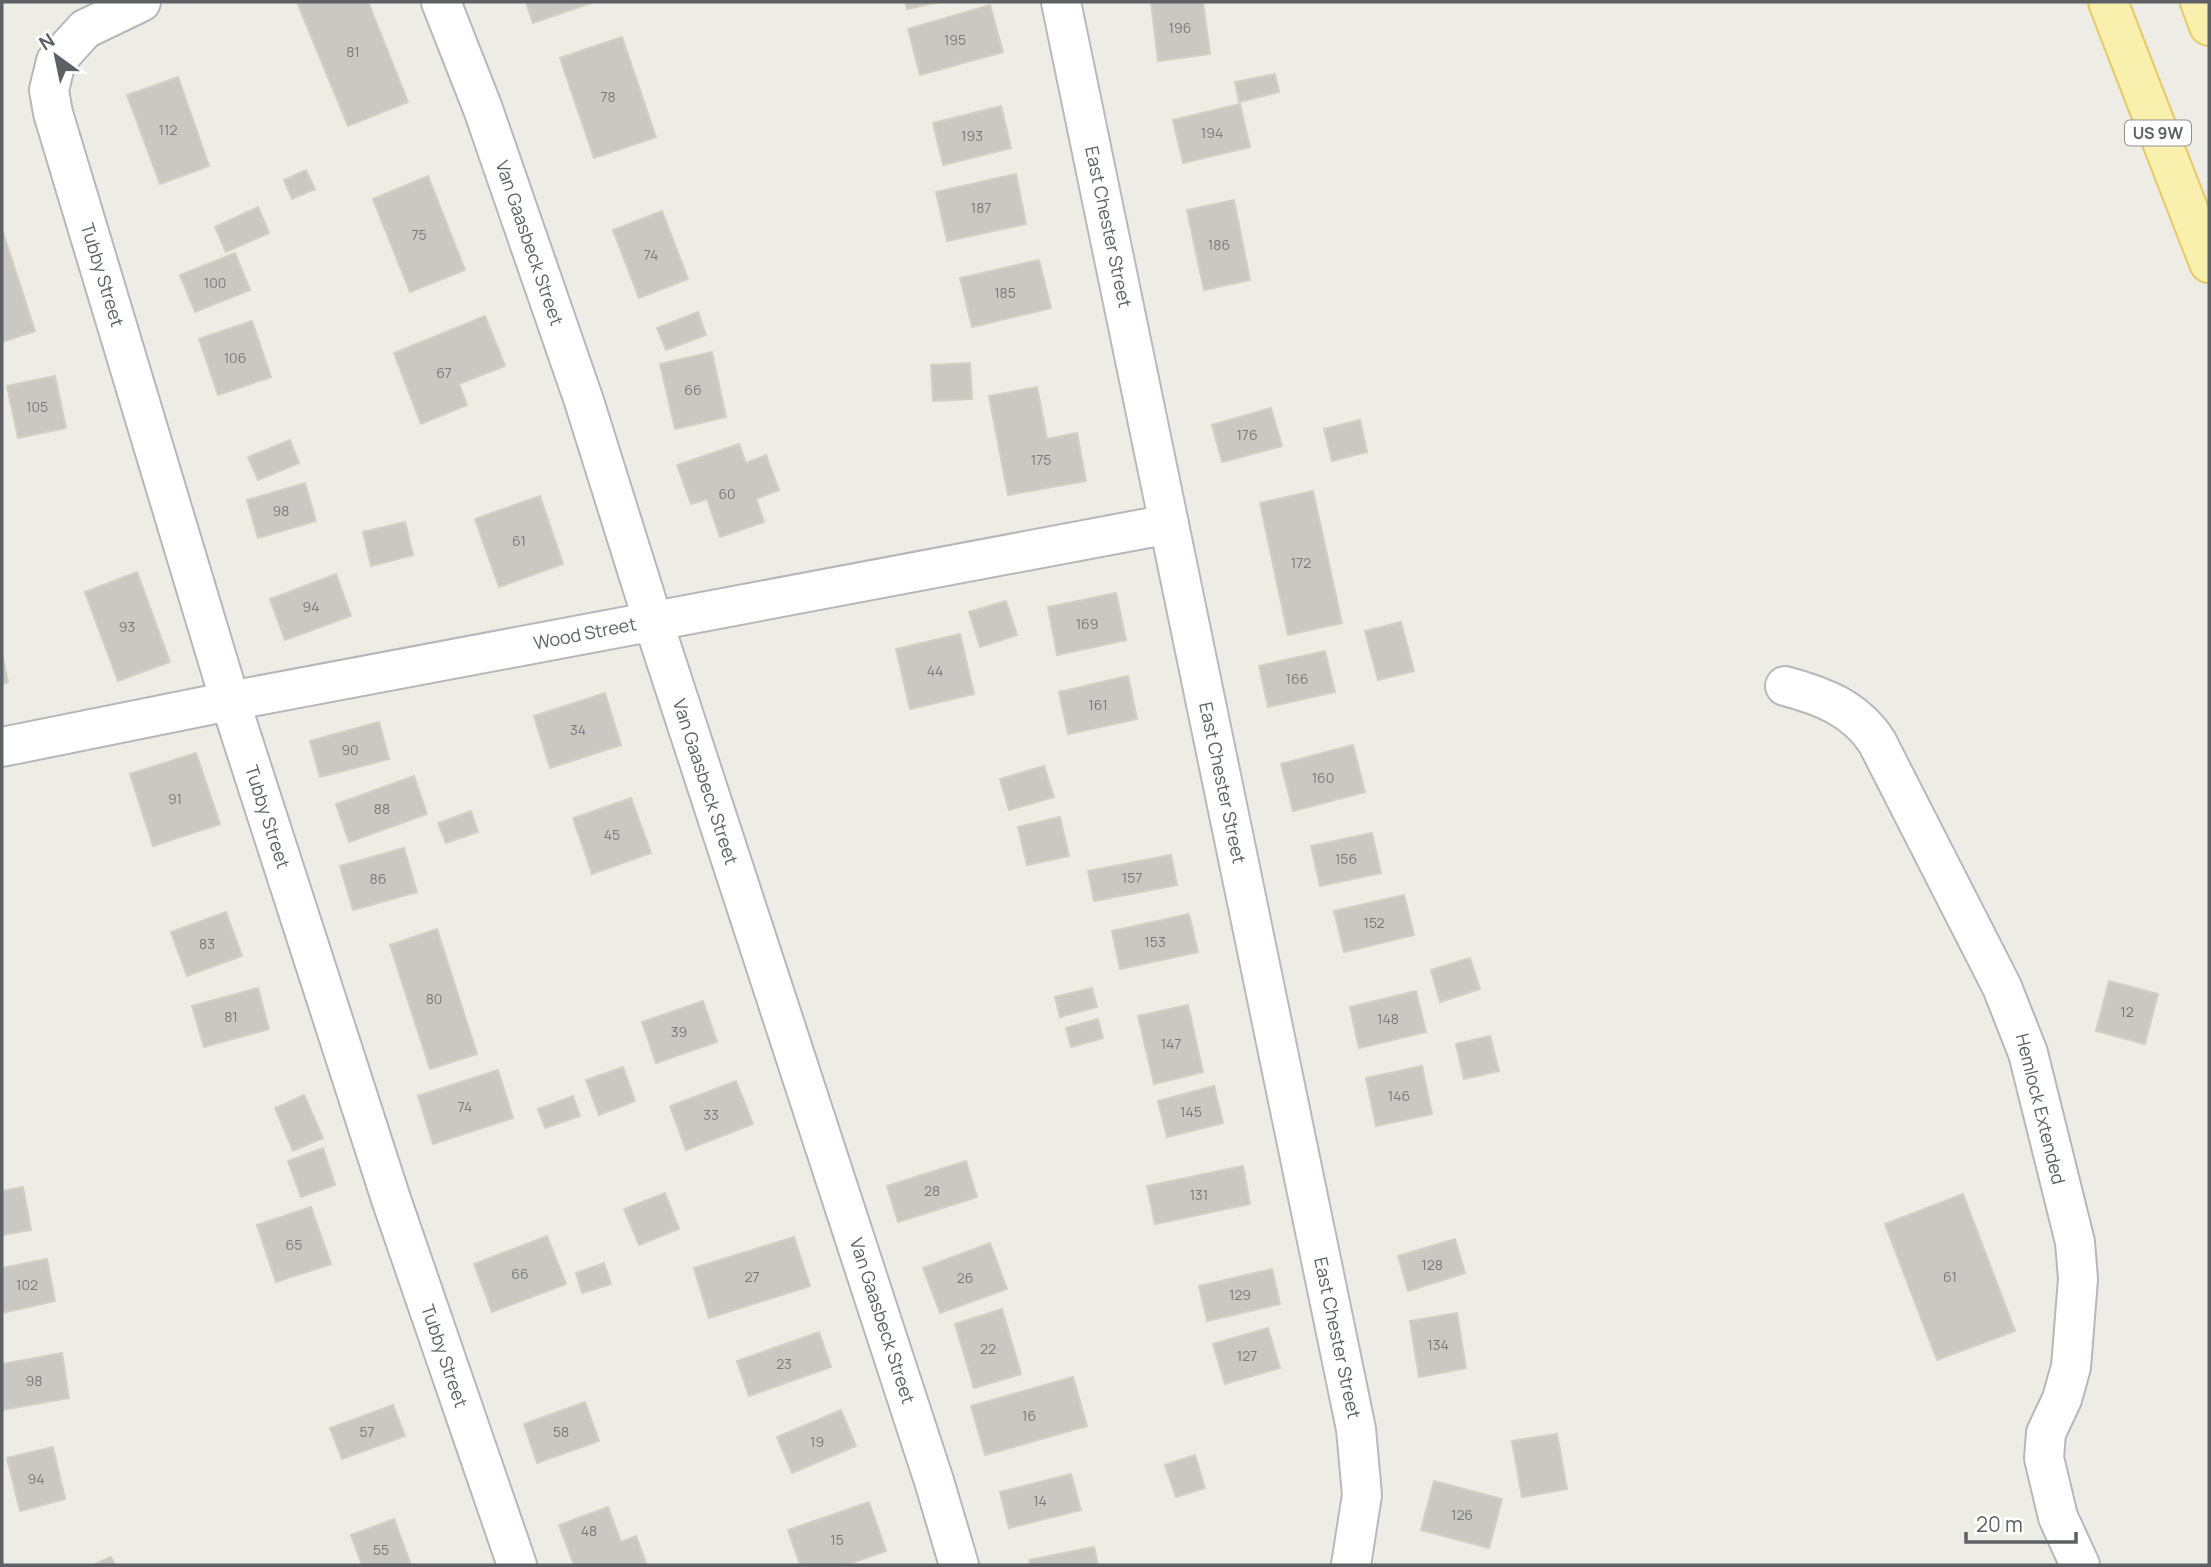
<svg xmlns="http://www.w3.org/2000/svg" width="2211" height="1567" font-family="Manrope,sans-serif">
<rect width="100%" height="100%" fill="#eeede5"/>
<g fill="#cac8c2" stroke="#d3cfc4" stroke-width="2">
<path d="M297 2H368L408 102 348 126Z"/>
<path d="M526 2H591V3L533 23Z"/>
<path d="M905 2H939L907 9Z"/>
<path d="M1151 2H1203L1210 54 1158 61Z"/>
<path d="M990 5 1003 52 920 75 908 29Z"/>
<path d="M622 37 656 137 594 158 560 58Z"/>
<path d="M1275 74 1279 92 1239 102 1235 82Z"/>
<path d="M178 77 209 166 160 184 127 95Z"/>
<path d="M1240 104 1250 147 1183 163 1173 120Z"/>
<path d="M1001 106 1011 148 943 165 933 123Z"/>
<path d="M306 170 315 189 292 199 284 180Z"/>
<path d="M1016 174 1026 224 947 241 936 192Z"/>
<path d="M428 176 465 270 410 292 373 199Z"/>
<path d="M1234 200 1250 280 1204 290 1187 210Z"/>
<path d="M258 207 269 233 226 252 215 227Z"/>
<path d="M662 211 688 279 639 298 613 230Z"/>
<path d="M2 229 35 331 2 342Z"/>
<path d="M235 253 250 290 195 312 180 275Z"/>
<path d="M1039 260 1051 308 972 327 960 278Z"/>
<path d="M698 312 706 335 666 350 657 328Z"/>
<path d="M485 316 505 366 459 384 467 405 421 424 394 353Z"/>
<path d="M252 321 271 377 218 395 199 339Z"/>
<path d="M712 352 726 417 675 429 660 364Z"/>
<path d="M970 363 972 399 933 401 931 365Z"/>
<path d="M55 376 66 428 18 438 7 386Z"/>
<path d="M1037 387 1047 439 1077 433 1086 481 1008 495 989 396Z"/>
<path d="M1271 408 1282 446 1222 462 1212 425Z"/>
<path d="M1360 420 1367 452 1332 461 1324 429Z"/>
<path d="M290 440 299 463 258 480 248 457Z"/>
<path d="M739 444 746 463 766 455 779 490 756 499 764 522 720 537 707 499 691 504 677 465Z"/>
<path d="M305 483 316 521 258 538 247 500Z"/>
<path d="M1313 491 1342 623 1288 635 1260 503Z"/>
<path d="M540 496 563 564 499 587 475 519Z"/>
<path d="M405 522 413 555 371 566 363 532Z"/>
<path d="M137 572 170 662 118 681 85 592Z"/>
<path d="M336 574 351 616 285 640 270 599Z"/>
<path d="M1116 593 1126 640 1057 655 1048 607Z"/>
<path d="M1006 601 1017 635 980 647 969 612Z"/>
<path d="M1401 622 1414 671 1378 680 1365 631Z"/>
<path d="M960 634 974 694 910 709 896 649Z"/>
<path d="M1325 651 1335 692 1268 707 1259 666Z"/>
<path d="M2 654 8 682 2 684Z"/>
<path d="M1128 676 1137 719 1068 734 1059 692Z"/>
<path d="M605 693 621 745 550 768 534 716Z"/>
<path d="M379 722 389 759 320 777 310 741Z"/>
<path d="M1353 745 1365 792 1293 811 1281 764Z"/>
<path d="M196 753 220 824 153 846 130 774Z"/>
<path d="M1044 766 1054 797 1009 810 1000 779Z"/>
<path d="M414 776 427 814 349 842 336 804Z"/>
<path d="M631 798 651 853 592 874 573 818Z"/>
<path d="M471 811 478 832 446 843 438 823Z"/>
<path d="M1060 817 1069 856 1027 865 1018 827Z"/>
<path d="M1372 833 1381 873 1320 886 1311 846Z"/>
<path d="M404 848 417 892 353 910 340 866Z"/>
<path d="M1171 855 1177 885 1094 901 1088 871Z"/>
<path d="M1404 895 1414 935 1344 952 1334 911Z"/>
<path d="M226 912 242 956 187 976 171 932Z"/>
<path d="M1189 914 1198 952 1120 969 1112 931Z"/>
<path d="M437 929 477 1054 430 1069 390 945Z"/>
<path d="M1470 958 1480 989 1440 1002 1431 970Z"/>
<path d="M2109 981 2158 994 2145 1044 2096 1031Z"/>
<path d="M258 988 269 1029 204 1047 192 1006Z"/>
<path d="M1092 988 1097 1007 1060 1017 1055 997Z"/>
<path d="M1416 991 1426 1032 1359 1048 1350 1007Z"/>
<path d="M703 1001 717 1042 656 1063 642 1022Z"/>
<path d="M1188 1005 1203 1072 1154 1084 1138 1016Z"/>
<path d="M1098 1019 1103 1038 1071 1047 1066 1028Z"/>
<path d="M1490 1036 1499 1071 1464 1079 1456 1044Z"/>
<path d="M1422 1066 1432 1114 1376 1126 1366 1078Z"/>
<path d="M623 1067 635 1101 599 1115 586 1080Z"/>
<path d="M498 1070 513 1118 433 1144 418 1096Z"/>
<path d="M736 1081 753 1124 686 1150 670 1106Z"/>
<path d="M1214 1086 1223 1123 1167 1137 1158 1101Z"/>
<path d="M304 1095 323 1138 293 1151 275 1108Z"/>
<path d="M573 1096 580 1116 545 1128 538 1109Z"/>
<path d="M323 1148 335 1185 301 1197 288 1161Z"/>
<path d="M966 1161 977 1197 898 1222 887 1186Z"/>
<path d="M1243 1166 1250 1204 1155 1224 1147 1186Z"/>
<path d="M23 1187 31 1230 2 1235V1191Z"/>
<path d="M665 1193 679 1229 639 1245 624 1209Z"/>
<path d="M1963 1194 2015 1331 1937 1360 1885 1224Z"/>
<path d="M311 1207 331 1264 276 1282 257 1225Z"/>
<path d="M547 1236 566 1284 492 1312 474 1264Z"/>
<path d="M794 1237 810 1286 709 1318 694 1268Z"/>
<path d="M1455 1239 1465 1273 1408 1291 1398 1256Z"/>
<path d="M990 1243 1007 1289 940 1313 923 1268Z"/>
<path d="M47 1259 55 1301 2 1313V1268Z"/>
<path d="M604 1263 611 1284 582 1293 576 1273Z"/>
<path d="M1272 1269 1280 1304 1207 1321 1199 1286Z"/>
<path d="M1002 1309 1021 1374 974 1388 955 1324Z"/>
<path d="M1457 1313 1466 1368 1419 1377 1410 1321Z"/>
<path d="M1268 1328 1280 1368 1225 1384 1213 1344Z"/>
<path d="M819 1332 831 1367 749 1396 737 1361Z"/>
<path d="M62 1353 69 1398 2 1410V1364Z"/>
<path d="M1073 1377 1087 1426 985 1455 971 1406Z"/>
<path d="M585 1402 599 1441 537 1463 524 1424Z"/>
<path d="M393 1405 405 1436 342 1459 330 1428Z"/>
<path d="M841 1410 856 1446 792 1473 777 1437Z"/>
<path d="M1557 1434 1567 1489 1522 1497 1512 1441Z"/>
<path d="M53 1447 65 1499 20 1511 7 1458Z"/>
<path d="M1195 1455 1205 1488 1176 1497 1165 1465Z"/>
<path d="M1071 1474 1081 1510 1009 1528 1000 1492Z"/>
<path d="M1434 1481 1502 1499 1489 1548 1421 1530Z"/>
<path d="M869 1502 886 1551 846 1565H800L788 1530Z"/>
<path d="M608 1507 621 1542 636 1536 647 1565H574L559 1525Z"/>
<path d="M394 1519 411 1565H362L351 1535Z"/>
<path d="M1094 1547 1098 1565H1030L1029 1560Z"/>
<path d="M111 1557 115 1565H93Z"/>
</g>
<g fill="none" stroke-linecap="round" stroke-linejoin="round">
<g stroke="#b6b7bb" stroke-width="42">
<g id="minor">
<path d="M141 2 85 29 56 61 49 90 53 113 230 701 391 1199 517 1565"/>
<path d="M441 2 483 109 584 401 653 621 934 1481 959 1565"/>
<path d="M1785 686C1822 696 1855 708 1877 742L2002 987 2028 1053 2075 1242 2078 1279 2071 1367 2062 1399 2046 1433 2044 1458 2058 1517 2080 1565"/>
<path d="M2 747 230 701 1169 524"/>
</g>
</g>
<g stroke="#b7b9be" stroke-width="42">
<path id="secondary" d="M1061 2 1356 1429 1362 1495 1351 1565"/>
</g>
<g stroke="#e9c763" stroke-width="42">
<g id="primary">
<path d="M2108 2 2209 263"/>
<path d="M2200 2 2209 26"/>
</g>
</g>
<use href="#minor" stroke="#fff" stroke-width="38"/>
<use href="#secondary" stroke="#fff" stroke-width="38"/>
<use href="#primary" stroke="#faf0ae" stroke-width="38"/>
</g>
<g text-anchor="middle" stroke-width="5" stroke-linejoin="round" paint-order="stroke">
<g font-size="14" fill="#787a7c">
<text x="1180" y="33">196</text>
<text x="955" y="45">195</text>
<text x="353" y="57">81</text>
<text x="608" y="102">78</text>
<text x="168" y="135">112</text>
<text x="1212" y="138">194</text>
<text x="972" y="141">193</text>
<text x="981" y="213">187</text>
<text x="419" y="240">75</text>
<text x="1219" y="250">186</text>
<text x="651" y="260">74</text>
<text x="215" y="288">100</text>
<text x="1005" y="298">185</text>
<text x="235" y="363">106</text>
<text x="444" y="378">67</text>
<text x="693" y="395">66</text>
<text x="37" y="412">105</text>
<text x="1247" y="440">176</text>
<text x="1041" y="465">175</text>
<text x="727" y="499">60</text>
<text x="281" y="516">98</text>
<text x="519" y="546">61</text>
<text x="1301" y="568">172</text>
<text x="311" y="612">94</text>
<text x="1087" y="629">169</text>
<text x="127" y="632">93</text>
<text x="935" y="676">44</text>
<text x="1297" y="684">166</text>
<text x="1098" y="710">161</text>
<text x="578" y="735">34</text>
<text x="350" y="755">90</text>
<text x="1323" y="783">160</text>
<text x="175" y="804">91</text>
<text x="382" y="814">88</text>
<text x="612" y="840">45</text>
<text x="1346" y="864">156</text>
<text x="1132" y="883">157</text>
<text x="378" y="884">86</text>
<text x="1374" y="928">152</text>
<text x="1155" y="947">153</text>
<text x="207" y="949">83</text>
<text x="434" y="1004">80</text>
<text x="2127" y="1017">12</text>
<text x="231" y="1022">81</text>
<text x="1388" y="1024">148</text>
<text x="679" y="1037">39</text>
<text x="1171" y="1049">147</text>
<text x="1399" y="1101">146</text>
<text x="465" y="1112">74</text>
<text x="1191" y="1117">145</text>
<text x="711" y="1120">33</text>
<text x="932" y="1196">28</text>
<text x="1199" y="1200">131</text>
<text x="294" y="1250">65</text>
<text x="1432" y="1270">128</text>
<text x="520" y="1279">66</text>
<text x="752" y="1282">27</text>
<text x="1950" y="1282">61</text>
<text x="965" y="1283">26</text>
<text x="27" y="1290">102</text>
<text x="1240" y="1300">129</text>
<text x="1438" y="1350">134</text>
<text x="988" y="1354">22</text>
<text x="1247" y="1361">127</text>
<text x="784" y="1369">23</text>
<text x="34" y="1386">98</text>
<text x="1029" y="1421">16</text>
<text x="367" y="1437">57</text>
<text x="561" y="1437">58</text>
<text x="817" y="1447">19</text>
<text x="36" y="1484">94</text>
<text x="1040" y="1506">14</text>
<text x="1462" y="1520">126</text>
<text x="589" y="1536">48</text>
<text x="837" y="1545">15</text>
<text x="381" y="1555">55</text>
</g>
<rect fill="#fff" stroke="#8e9093" stroke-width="2" x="2125" y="120.5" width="66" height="25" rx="5"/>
<g font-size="16" font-weight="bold" fill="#5d6065">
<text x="2158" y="139">US 9W</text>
</g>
<g font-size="18" fill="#5d6065" stroke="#fff">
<text transform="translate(1108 227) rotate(78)" y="6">East Chester Street</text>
<text transform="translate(529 243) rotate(71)" y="6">Van Gaasbeck Street</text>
<text transform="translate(102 275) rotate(73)" y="6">Tubby Street</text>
<text transform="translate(585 634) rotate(-11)" y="6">Wood Street</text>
<text transform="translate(705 782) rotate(72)" y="6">Van Gaasbeck Street</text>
<text transform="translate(1222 783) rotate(78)" y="6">East Chester Street</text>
<text transform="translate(267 817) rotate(72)" y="6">Tubby Street</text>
<text transform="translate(2040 1109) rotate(76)" y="6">Hemlock Extended</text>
<text transform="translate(882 1321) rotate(72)" y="6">Van Gaasbeck Street</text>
<text transform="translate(1337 1338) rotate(78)" y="6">East Chester Street</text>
<text transform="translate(444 1356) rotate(71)" y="6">Tubby Street</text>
</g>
</g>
<rect width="2211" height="1567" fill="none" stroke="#5d6065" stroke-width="7"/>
<g transform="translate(56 56) rotate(327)" stroke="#ffffff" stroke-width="5" paint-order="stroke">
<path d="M0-5L12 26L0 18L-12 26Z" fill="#5d6065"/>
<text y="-10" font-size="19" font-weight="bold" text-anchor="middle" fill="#5d6065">N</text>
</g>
<path d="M1966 1532v10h110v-10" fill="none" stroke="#5d6065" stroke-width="3.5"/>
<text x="1976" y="1532" font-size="21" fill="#5d6065" stroke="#ffffff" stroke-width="5" paint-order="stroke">20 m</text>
</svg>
